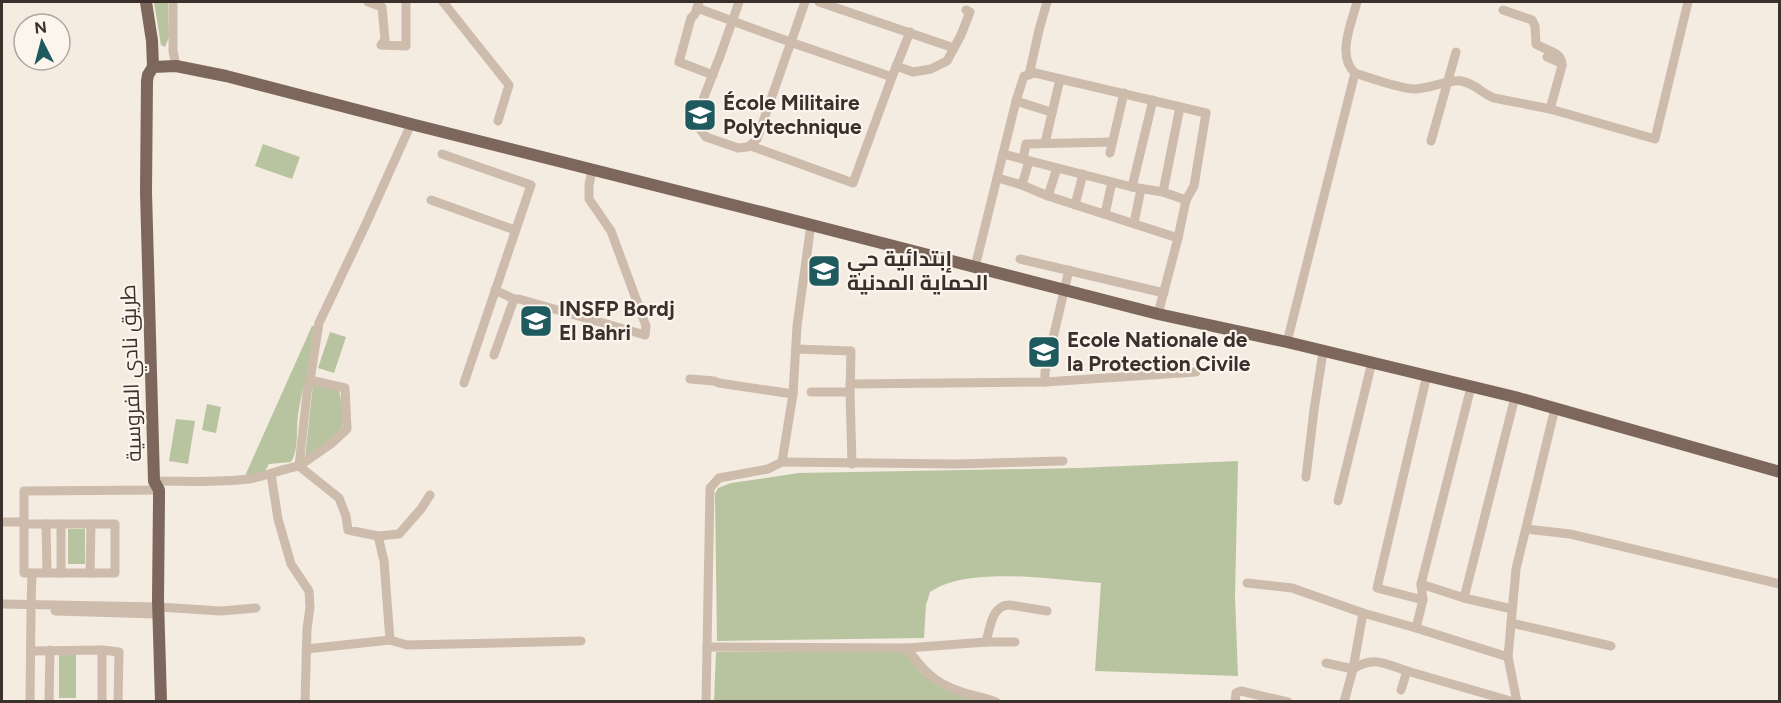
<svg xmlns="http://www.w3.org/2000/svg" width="1781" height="703" font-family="Figtree,Cairo,sans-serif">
<rect width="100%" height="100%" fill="#f4ebe1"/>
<g fill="#b8c4a0">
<path d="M154 2H168L169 37 165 47 161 45Z"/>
<path d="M263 144 300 157 292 179 255 166Z"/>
<path d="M312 326H315L307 378C302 390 300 403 298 415 296 431 299 449 291 462L269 464 265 471 245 476Z"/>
<path d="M330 332 346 337 334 373 318 368Z"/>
<path d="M313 384 339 391C342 403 346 421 340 431L306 459 305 458Z"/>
<path d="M207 404 221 407 216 433 202 430Z"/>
<path d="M176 419 195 421 188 464 169 461Z"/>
<path d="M1238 461 1235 597 1238 676 1095 671 1101 583C1055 580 968 565 930 592L926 605 924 638 717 641 715 494 718 488 731 483 799 473 1079 468Z"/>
<rect x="68" y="529" width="17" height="35"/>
<path d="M906 651 921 673 999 702H714L716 652Z"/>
<path d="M59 652 76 653V698H59Z"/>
</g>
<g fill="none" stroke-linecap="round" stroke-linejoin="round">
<g stroke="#cdbbac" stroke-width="9">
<path d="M173 2V51L176 66"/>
<path d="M368 2 382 7 385 40 381 45 406 46V2"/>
<path d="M443 2 509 85 498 121"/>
<path d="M699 2 695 14 691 18 679 62 713 75"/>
<path d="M739 2 720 56 699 110 697 122 699 128 706 137 738 148 748 147 757 139 805 2"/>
<path d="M819 2 954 48 961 35 970 12 966 10"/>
<path d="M697 8 790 42 892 77"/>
<path d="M1503 10 1532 20 1535 26 1536 44C1546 51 1563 51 1562 66"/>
<path d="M1547 57 1559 62 1562 66 1550 109"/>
<path d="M896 66 913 72 931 69 947 61 954 48"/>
<path d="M1355 73C1371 78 1400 89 1415 89 1429 89 1450 79 1461 81 1479 85 1480 93 1494 98L1550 109 1655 139 1688 2"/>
<path d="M1029 75 1039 30 1047 2"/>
<path d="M1016 101 1051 112"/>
<path d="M1431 141 1456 52"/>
<path d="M1045 143 1060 79"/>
<path d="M751 146 853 183 892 77 910 32"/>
<path d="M1110 153 1124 93"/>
<path d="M442 154 531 185 464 383"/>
<path d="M1003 154 1132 187 1163 192 1186 200"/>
<path d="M1023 159 1026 144 1112 142"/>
<path d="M1029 161 1022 185 1048 196 1178 238"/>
<path d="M998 178 1022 185"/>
<path d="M1132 187 1153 100"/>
<path d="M1163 192 1180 107"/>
<path d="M1048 196 1057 168"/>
<path d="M431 200 515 230"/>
<path d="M1075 205 1083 174"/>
<path d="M1105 214 1112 182"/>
<path d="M1134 223 1141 189"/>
<path d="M1020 259 1164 293"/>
<path d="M975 267 1016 101 1024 76 1035 73 1206 113 1194 186 1186 200 1178 238 1158 314"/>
<path d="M495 290 514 299H519L645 335 646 326 611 231 589 199V185L592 170"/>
<path d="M1287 342 1355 73C1336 56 1352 22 1357 2"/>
<path d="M796 349 851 351 850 392 852 464"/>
<path d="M494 355 514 299"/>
<path d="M690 379 714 381 719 383 793 394"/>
<path d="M310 380 345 388 347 429 332 443 299 466 339 498 346 516 348 530 378 536 399 534 421 509 430 495"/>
<path d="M1045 382V372L1069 270"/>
<path d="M850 384 1045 382 1196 372"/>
<path d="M1471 387 1421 584 1423 600 1416 628 1508 657"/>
<path d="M811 392H850"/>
<path d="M782 462 957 464 1063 461"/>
<path d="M271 474 278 519 291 564 309 591 310 607 307 629 305 702"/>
<path d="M1306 477 1314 410 1323 352"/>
<path d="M154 481C185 481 217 483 249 479 266 476 282 469 299 466L307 393 310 380 319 323 366 224 411 124"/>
<path d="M1338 501 1372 362"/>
<path d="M2 522H24"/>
<path d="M24 524H115V573H24V491L159 490"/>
<path d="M46 524 47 573"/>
<path d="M1526 529 1570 534 1780 584"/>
<path d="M61 573V524"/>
<path d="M90 573 91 524"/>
<path d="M1247 583 1292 588 1363 613 1353 669 1344 702"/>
<path d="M1421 584 1464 598 1515 397"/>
<path d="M1464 598 1512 609"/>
<path d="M1423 600 1377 588 1427 375"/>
<path d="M2 604 158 607 221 611 256 608"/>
<path d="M31 605 32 573"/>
<path d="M55 611 158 614"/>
<path d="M1363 613 1416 628"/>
<path d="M1511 623 1611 646"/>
<path d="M390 640 407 645 581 641"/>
<path d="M986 642C990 628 992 604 1010 605L1047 611"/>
<path d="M707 647 907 648 986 642H1015"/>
<path d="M907 648C922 669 933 682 959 691 971 696 984 697 996 702"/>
<path d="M306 649 390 640 384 561 378 536"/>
<path d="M31 651 102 650 119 652 118 702"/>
<path d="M1326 663 1353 669C1374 655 1385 664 1407 671"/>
<path d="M1401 690 1407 671 1514 702"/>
<path d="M30 702 31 611"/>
<path d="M49 702 50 650"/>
<path d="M102 702V650"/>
<path d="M706 702 710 488 719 478 768 469 782 462 793 394 797 326 811 224"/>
<path d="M1235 702 1236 693 1241 691 1288 702"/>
<path d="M1517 702 1508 657 1516 569 1555 408"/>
</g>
<g stroke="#7d675c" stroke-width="12">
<path d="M146 2 152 41 153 67"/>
<path d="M161 702 158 600 159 499V490L154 481 146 192 147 81 148 75 153 67 176 66 226 76 411 124 757 211 1158 314 1287 342 1515 397 1780 472"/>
</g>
</g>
<defs>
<g id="university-square" transform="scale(1.725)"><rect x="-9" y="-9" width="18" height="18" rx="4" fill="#1f5a5e" stroke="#fbf5ee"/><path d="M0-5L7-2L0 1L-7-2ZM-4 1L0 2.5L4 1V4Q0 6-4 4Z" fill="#fff"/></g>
<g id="school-square" transform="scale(1.725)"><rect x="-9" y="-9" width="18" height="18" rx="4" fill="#1f5a5e" stroke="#fbf5ee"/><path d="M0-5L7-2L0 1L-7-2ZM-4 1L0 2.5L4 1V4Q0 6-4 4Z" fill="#fff"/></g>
</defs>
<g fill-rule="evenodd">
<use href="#university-square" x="700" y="115"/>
<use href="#school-square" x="824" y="271"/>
<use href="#university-square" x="536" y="321"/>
<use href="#university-square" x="1044" y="352"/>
</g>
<g text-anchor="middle" stroke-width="4.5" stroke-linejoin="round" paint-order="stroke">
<g font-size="21" font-weight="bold" fill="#3b302b" stroke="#fbf5ee" text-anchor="start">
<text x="723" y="110">École Militaire<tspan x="723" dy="24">Polytechnique</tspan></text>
<text x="847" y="266">إبتدائية حي<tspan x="847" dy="24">الحماية المدنية</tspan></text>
<text x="559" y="316">INSFP Bordj<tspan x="559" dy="24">El Bahri</tspan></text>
<text x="1067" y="347">Ecole Nationale de<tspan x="1067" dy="24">la Protection Civile</tspan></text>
</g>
<g font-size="21" fill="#3b302b" stroke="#fbf5ee">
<text transform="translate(131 373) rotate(-92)" y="7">طريق نادي الفروسية</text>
</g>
</g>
<rect width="1781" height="703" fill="none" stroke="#3b302b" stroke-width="6"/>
<g transform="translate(42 42) rotate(354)"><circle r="28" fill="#fbf5ee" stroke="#aea6a0" stroke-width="1.5"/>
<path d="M0-4.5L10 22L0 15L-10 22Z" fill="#1f5a5e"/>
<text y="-9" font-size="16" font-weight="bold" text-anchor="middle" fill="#3b302b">N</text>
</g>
</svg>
